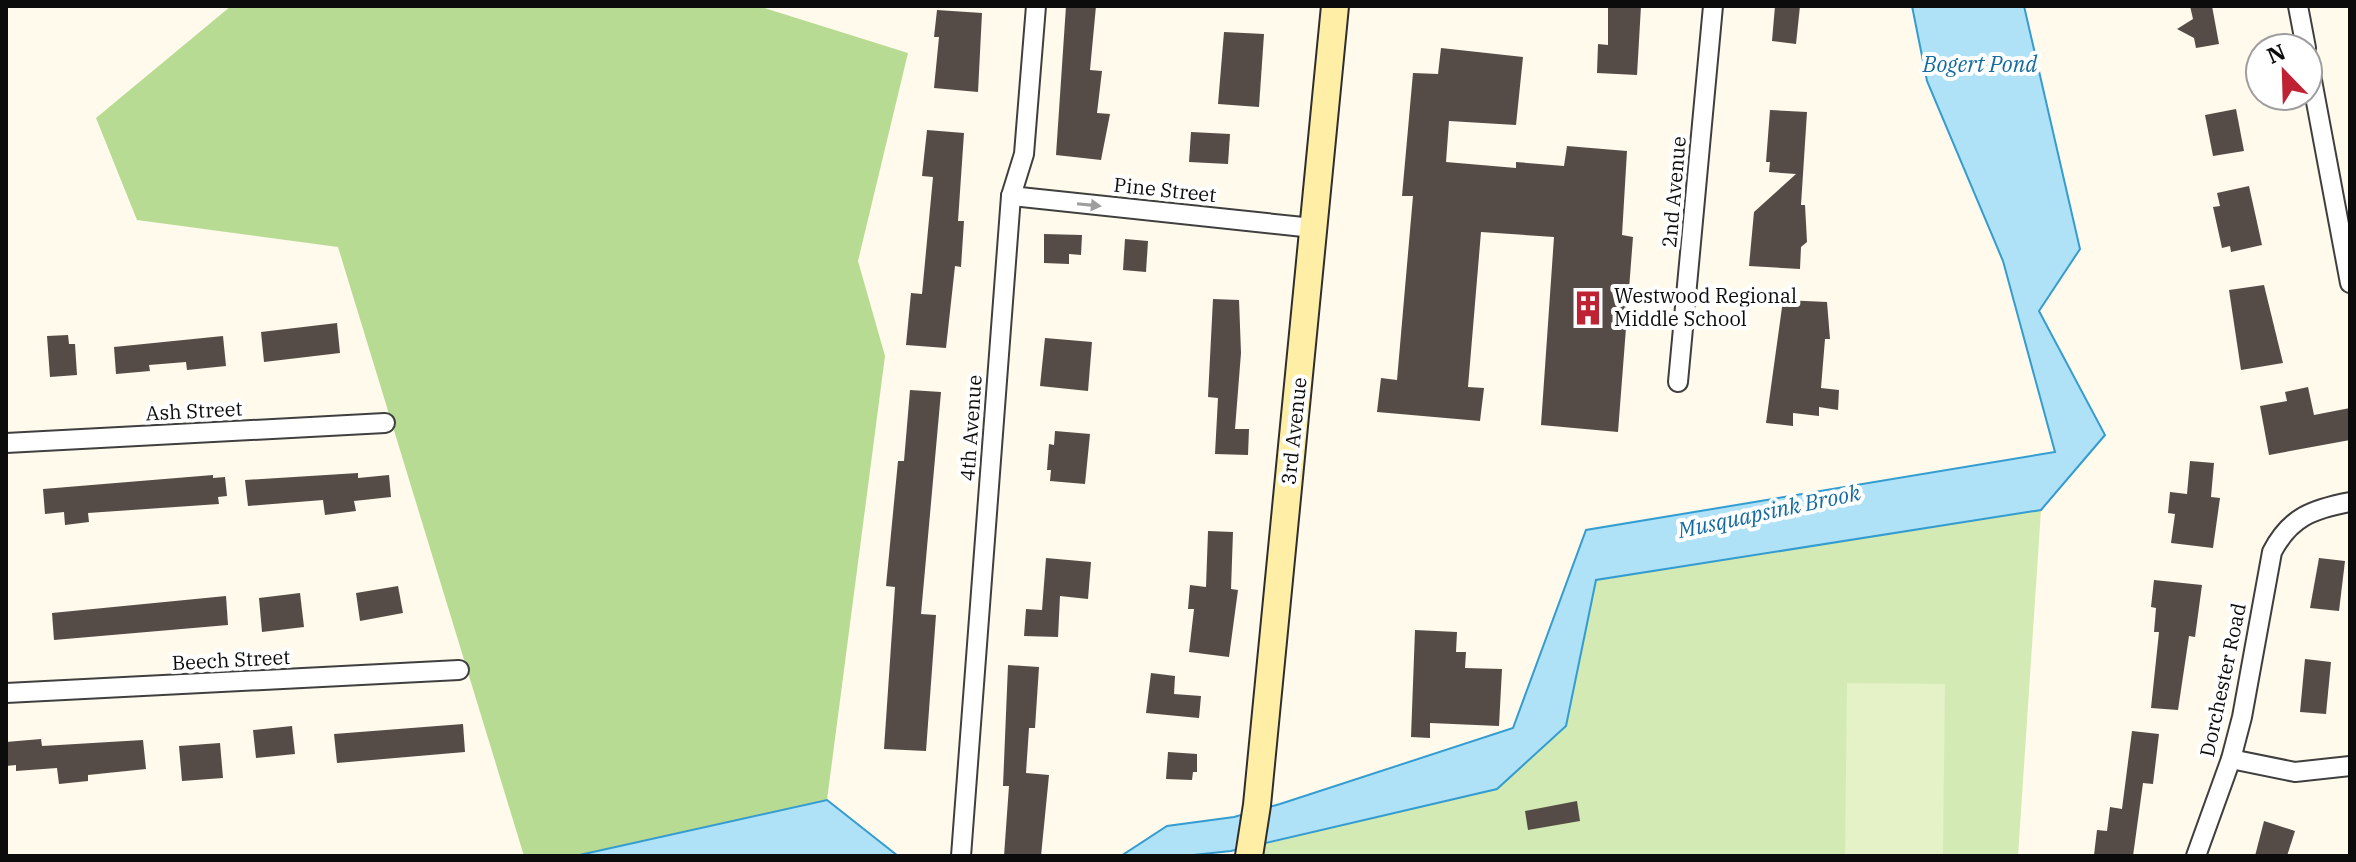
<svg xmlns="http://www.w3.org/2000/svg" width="2356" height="862" font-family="'IBM Plex Serif',serif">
<rect width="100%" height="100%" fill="#fffaeb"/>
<path fill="#d3eab4" d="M2041 510 2018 856H1249L1251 848 1305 834 1566 726 1596 580Z"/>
<path fill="#b8db93" d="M231 6H758L908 53 858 261 885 356 827 800 575 856H524L338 247 137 220 96 118Z"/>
<path fill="#e5f1c6" d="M1847 683 1945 684 1943 856H1845Z"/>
<g fill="#afe1f7" stroke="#349cd0" stroke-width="2">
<path d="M1912 6H2024L2080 249 2039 311 2105 435 2041 510 1596 580 1566 726 1497 789 1231 851 1184 856H1121L1167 826 1234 817 1280 804 1513 728 1586 530 2055 452 2003 261 1927 81Z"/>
<path d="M827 800 898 856H575Z"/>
</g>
<g fill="#554c48">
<path d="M1066 6H1096L1090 70 1102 71 1097 113 1110 114 1101 160 1056 155Z"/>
<path d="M1608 6H1641L1637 75 1597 73 1598 44 1608 45Z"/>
<path d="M1775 6H1800L1796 44 1772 41Z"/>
<path d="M2190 6H2212L2219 44 2196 48 2194 38 2177 29 2193 19Z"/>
<path d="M937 10 982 13 978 92 934 88 939 37H934Z"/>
<path d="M1224 32 1264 34 1259 107 1218 104Z"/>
<path d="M1441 48 1523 57 1516 125 1449 121 1446 162 1516 168V162L1564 166 1567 146 1627 151 1622 235 1633 237 1618 432 1541 425 1554 237 1481 232 1468 387 1484 388 1480 421 1377 412 1381 378 1397 380 1413 196H1402L1413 73 1438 74Z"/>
<path d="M2236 109 2244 151 2213 156 2205 115Z"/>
<path d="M1770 110 1807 112 1801 205H1805L1807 242 1801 247 1800 269 1749 266 1754 212 1796 174 1769 172 1770 162H1766Z"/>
<path d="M927 130 964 133 958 221H964L961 267 955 266 946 348 906 345 911 293 922 294 933 177 922 176Z"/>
<path d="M1191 132 1230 134 1228 164 1189 162Z"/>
<path d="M2249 186 2262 245 2231 252 2230 246 2222 248 2213 207 2220 206 2217 193Z"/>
<path d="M1044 234 1082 235 1081 255 1069 254V264L1044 263Z"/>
<path d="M1125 239 1148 241 1146 272 1123 270Z"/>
<path d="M2264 285 2283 363 2241 370 2229 290Z"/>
<path d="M1213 299 1239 300 1241 353 1235 429H1249L1248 455 1215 454 1218 398 1208 397Z"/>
<path d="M1783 300 1827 302 1830 339H1825L1821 388 1839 390 1838 410 1819 407V416L1793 413V426L1766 423Z"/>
<path d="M337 323 340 353 264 362 261 332Z"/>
<path d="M68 335 69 344H75L77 375 50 377 47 336Z"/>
<path d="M223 336 226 366 187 370 186 362 149 365 150 371 116 374 114 347Z"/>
<path d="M1045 338 1092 342 1088 391 1040 386Z"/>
<path d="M2308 387 2314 415 2350 408V440L2269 455 2260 406 2287 401 2285 392Z"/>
<path d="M910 390 941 392 921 614 936 615 926 751 884 749 895 587 886 586 898 461H904Z"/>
<path d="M1055 431 1090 434 1085 484 1050 481 1051 470H1047L1049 444 1054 445Z"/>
<path d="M2190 461 2214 463 2211 497 2220 498 2213 548 2171 543 2175 514 2168 513 2170 492 2187 494Z"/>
<path d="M358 473V478L389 475 391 497 354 501 356 511 325 515 323 500 248 506 245 480Z"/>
<path d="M213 475V478L225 477 227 496 218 497 219 504 88 513 89 522 65 525 64 512 45 514 43 489Z"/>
<path d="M1208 531 1233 532 1231 589 1238 590 1229 657 1189 652 1194 609H1188L1190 585 1206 587Z"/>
<path d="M1046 558 1091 562 1088 599 1060 596 1058 637 1024 636 1026 609 1042 610Z"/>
<path d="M2319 558 2345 561 2339 611 2310 608Z"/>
<path d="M2154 580 2202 585 2195 637 2189 636 2178 710 2151 708 2159 632H2154L2156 608 2151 607Z"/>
<path d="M398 586 403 613 360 621 356 593Z"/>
<path d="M300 593 304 627 262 632 259 598Z"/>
<path d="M226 596 228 625 54 640 52 613Z"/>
<path d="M1415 630 1457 632 1456 652H1466L1465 668 1502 669 1499 726 1430 723V738L1411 737Z"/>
<path d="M2305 659 2331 662 2326 714 2300 712Z"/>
<path d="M1008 665 1039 667 1035 728H1029L1026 773 1049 775 1041 856H1004L1009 786H1003Z"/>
<path d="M1151 673 1175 676 1174 694 1201 696 1199 718 1146 713Z"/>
<path d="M463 724 465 752 337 763 334 734Z"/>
<path d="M292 726 295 754 256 758 253 730Z"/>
<path d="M2132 731 2159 734 2153 784 2143 783 2133 856 2094 855 2097 830 2107 831 2110 807 2122 809Z"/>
<path d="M41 739 42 746 143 740 146 769 88 775V781L59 784 57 768 16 771V765L6 766V742Z"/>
<path d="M220 743 223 778 182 781 179 746Z"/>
<path d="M1168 752 1197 754V772H1193L1192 780 1166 779Z"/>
<path d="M1577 801 1580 821 1528 830 1525 811Z"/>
<path d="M2264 821 2295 831 2287 856H2255Z"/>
</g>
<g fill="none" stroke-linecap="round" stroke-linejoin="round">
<g stroke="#3f3f3f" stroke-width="22">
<g id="street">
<path d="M2298 6 2306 48"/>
<path d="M2308 59 2350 283"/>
<path d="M1011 196 1313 228"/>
<path d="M1678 382 1713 6"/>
<path d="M6 443 385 423"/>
<path d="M6 693 459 670"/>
<path d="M2231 759 2295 772 2350 766"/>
<path d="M961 856 1011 196 1024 154 1036 6"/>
<path d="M2196 856 2231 759 2242 717 2272 552C2290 517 2313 509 2350 502"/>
</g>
</g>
<g stroke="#2e2e2e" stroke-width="30">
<path id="secondary" d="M1249 856 1257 805 1335 6"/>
</g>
<use href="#street" stroke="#fff" stroke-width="18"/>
<use href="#secondary" stroke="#ffefa6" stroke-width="26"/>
</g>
<defs><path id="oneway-solid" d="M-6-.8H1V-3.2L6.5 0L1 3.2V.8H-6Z" transform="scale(2)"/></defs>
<use fill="#9e9e9e" href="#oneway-solid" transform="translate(1089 205) rotate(6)"/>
<defs>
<g id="building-bare" transform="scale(2.76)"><path d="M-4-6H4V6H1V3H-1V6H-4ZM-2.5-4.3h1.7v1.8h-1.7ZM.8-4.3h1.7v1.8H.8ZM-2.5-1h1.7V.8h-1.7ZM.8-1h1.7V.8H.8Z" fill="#be2233" stroke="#fff" stroke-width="2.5" paint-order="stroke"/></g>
</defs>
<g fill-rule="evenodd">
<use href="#building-bare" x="1588" y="308"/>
</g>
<g text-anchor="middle" stroke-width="8" stroke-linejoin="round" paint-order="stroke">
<g font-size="20" fill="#0c0c0c" stroke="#fff">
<text transform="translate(1165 190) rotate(6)" y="7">Pine Street</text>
<text transform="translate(1674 192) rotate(-85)" y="7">2nd Avenue</text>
<text transform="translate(194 411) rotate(-3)" y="7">Ash Street</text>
<text transform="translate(971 428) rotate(-86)" y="7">4th Avenue</text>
<text transform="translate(1294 431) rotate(-84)" y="7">3rd Avenue</text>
<text transform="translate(231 660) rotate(-3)" y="7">Beech Street</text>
<text transform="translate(2223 680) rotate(-78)" y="7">Dorchester Road</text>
</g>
<g font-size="20" fill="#0c0c0c" stroke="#fff" text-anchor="start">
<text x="1614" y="303">Westwood Regional<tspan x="1614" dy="23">Middle School</tspan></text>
</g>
<g font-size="22" font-style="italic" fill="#136ba0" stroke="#fff">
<text x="1980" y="72">Bogert Pond</text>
<text transform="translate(1769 511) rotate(-12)" y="8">Musquapsink Brook</text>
</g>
</g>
<rect width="2356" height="862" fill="none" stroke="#0c0c0c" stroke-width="16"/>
<g transform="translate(2284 72) rotate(337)"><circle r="38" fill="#ffffff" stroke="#9e9e9e" stroke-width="2"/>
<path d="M0-6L14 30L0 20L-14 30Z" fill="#be2233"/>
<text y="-12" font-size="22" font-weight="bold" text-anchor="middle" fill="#0c0c0c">N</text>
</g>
</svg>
